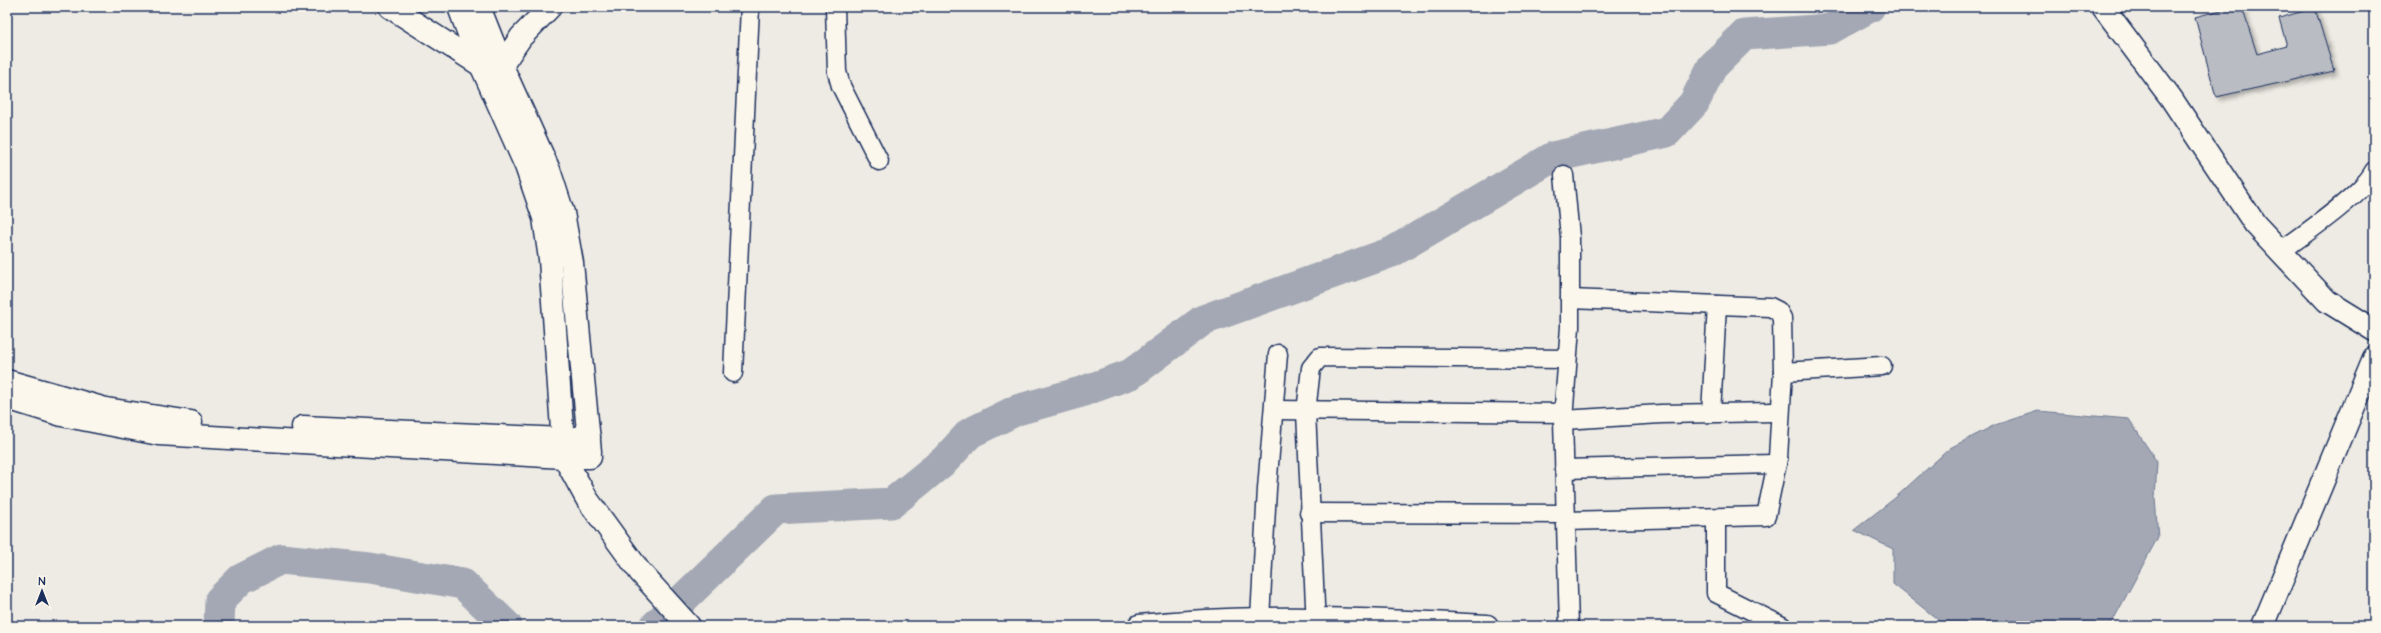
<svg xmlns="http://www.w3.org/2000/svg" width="2381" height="633" font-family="'Architects Daughter',sans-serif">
<defs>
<filter id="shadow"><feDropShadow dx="3.5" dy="3.5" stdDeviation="2" flood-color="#0004"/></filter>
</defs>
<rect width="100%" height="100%" fill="#eeebe4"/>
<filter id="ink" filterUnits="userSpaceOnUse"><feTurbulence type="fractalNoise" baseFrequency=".025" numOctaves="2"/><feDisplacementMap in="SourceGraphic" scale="8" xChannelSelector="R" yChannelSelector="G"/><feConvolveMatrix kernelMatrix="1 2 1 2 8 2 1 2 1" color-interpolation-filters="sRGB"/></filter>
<g filter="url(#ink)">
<path fill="#a3a8b4" stroke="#6d7892" d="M2038 411 2129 419 2157 462 2155 498 2158 537 2110 626H1946L1893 584V549L1854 530 1895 498 1950 448 1995 425Z"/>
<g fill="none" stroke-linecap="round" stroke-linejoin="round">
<g stroke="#a3a8b4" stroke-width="31">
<path d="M219 626 220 600 241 579 281 559 370 568 463 584 507 626"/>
<path d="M655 626 776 509 892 503 945 460 970 433 1017 410 1081 392 1131 374 1203 320 1392 252 1553 157 1667 132 1694 103 1712 67 1744 35 1830 29 1870 7"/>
</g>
</g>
<path fill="#b9bcc3" stroke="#1b2f5e" filter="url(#shadow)" d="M2232 7H2242L2257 54 2287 46 2279 18 2315 8 2334 71 2216 97 2195 17Z"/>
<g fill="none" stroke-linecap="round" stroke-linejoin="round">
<g stroke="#1b2f5e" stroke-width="21">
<g id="street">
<path d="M835 7 837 72 841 86 879 161"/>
<path d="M1564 175 1570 237V327L1563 420 1569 626"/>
<path d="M2281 251C2303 235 2363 194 2374 171"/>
<path d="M1783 372 1882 366"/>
<path d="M733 373 750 7"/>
<path d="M1274 410 1563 413"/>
<path d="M1711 413 1717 305"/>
<path d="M1563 420 1661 414 1780 412"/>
<path d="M1564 469 1777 464"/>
<path d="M1309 513 1565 514"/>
<path d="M1716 518V593L1782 626"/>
<path d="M1565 521 1766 516 1778 458 1783 372 1782 318 1778 311 1770 307 1570 299"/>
<path d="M1260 619 1267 489 1278 354"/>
<path d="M1316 626 1306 412 1311 368 1320 357 1567 359"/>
</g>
</g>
<g stroke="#1b2f5e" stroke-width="25">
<g id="secondary">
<path d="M390 7 482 66 502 65 521 37 550 7"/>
<path d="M459 7 477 56 526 166 544 218 550 259 564 457 587 499 640 572 689 626"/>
<path d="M479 7 506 75 549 170 563 213 572 263 590 452"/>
<path d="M2103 7 2171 98 2255 224 2327 301 2374 330"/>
<path d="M7 381 106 409 191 422"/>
<path d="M7 398 62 415 159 434 564 457H590"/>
<path d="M303 427 563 439 589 437"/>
<path d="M1139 626C1255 614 1371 619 1487 626"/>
<path d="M2263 626 2374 358"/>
</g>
</g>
<use href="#street" stroke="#fbf7ec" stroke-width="18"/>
<use href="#secondary" stroke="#fbf7ec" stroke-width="22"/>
</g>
</g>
<rect width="2381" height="633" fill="none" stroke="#fbf7ec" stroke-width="24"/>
<rect x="12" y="12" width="2357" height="609" fill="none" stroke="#1b2f5e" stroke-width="1.5" filter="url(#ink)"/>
<g transform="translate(42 591)" stroke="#fbf7ec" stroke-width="3" paint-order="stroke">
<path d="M0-3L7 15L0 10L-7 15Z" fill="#1b2f5e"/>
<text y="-6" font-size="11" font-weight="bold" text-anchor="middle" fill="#1b2f5e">N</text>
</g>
</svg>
